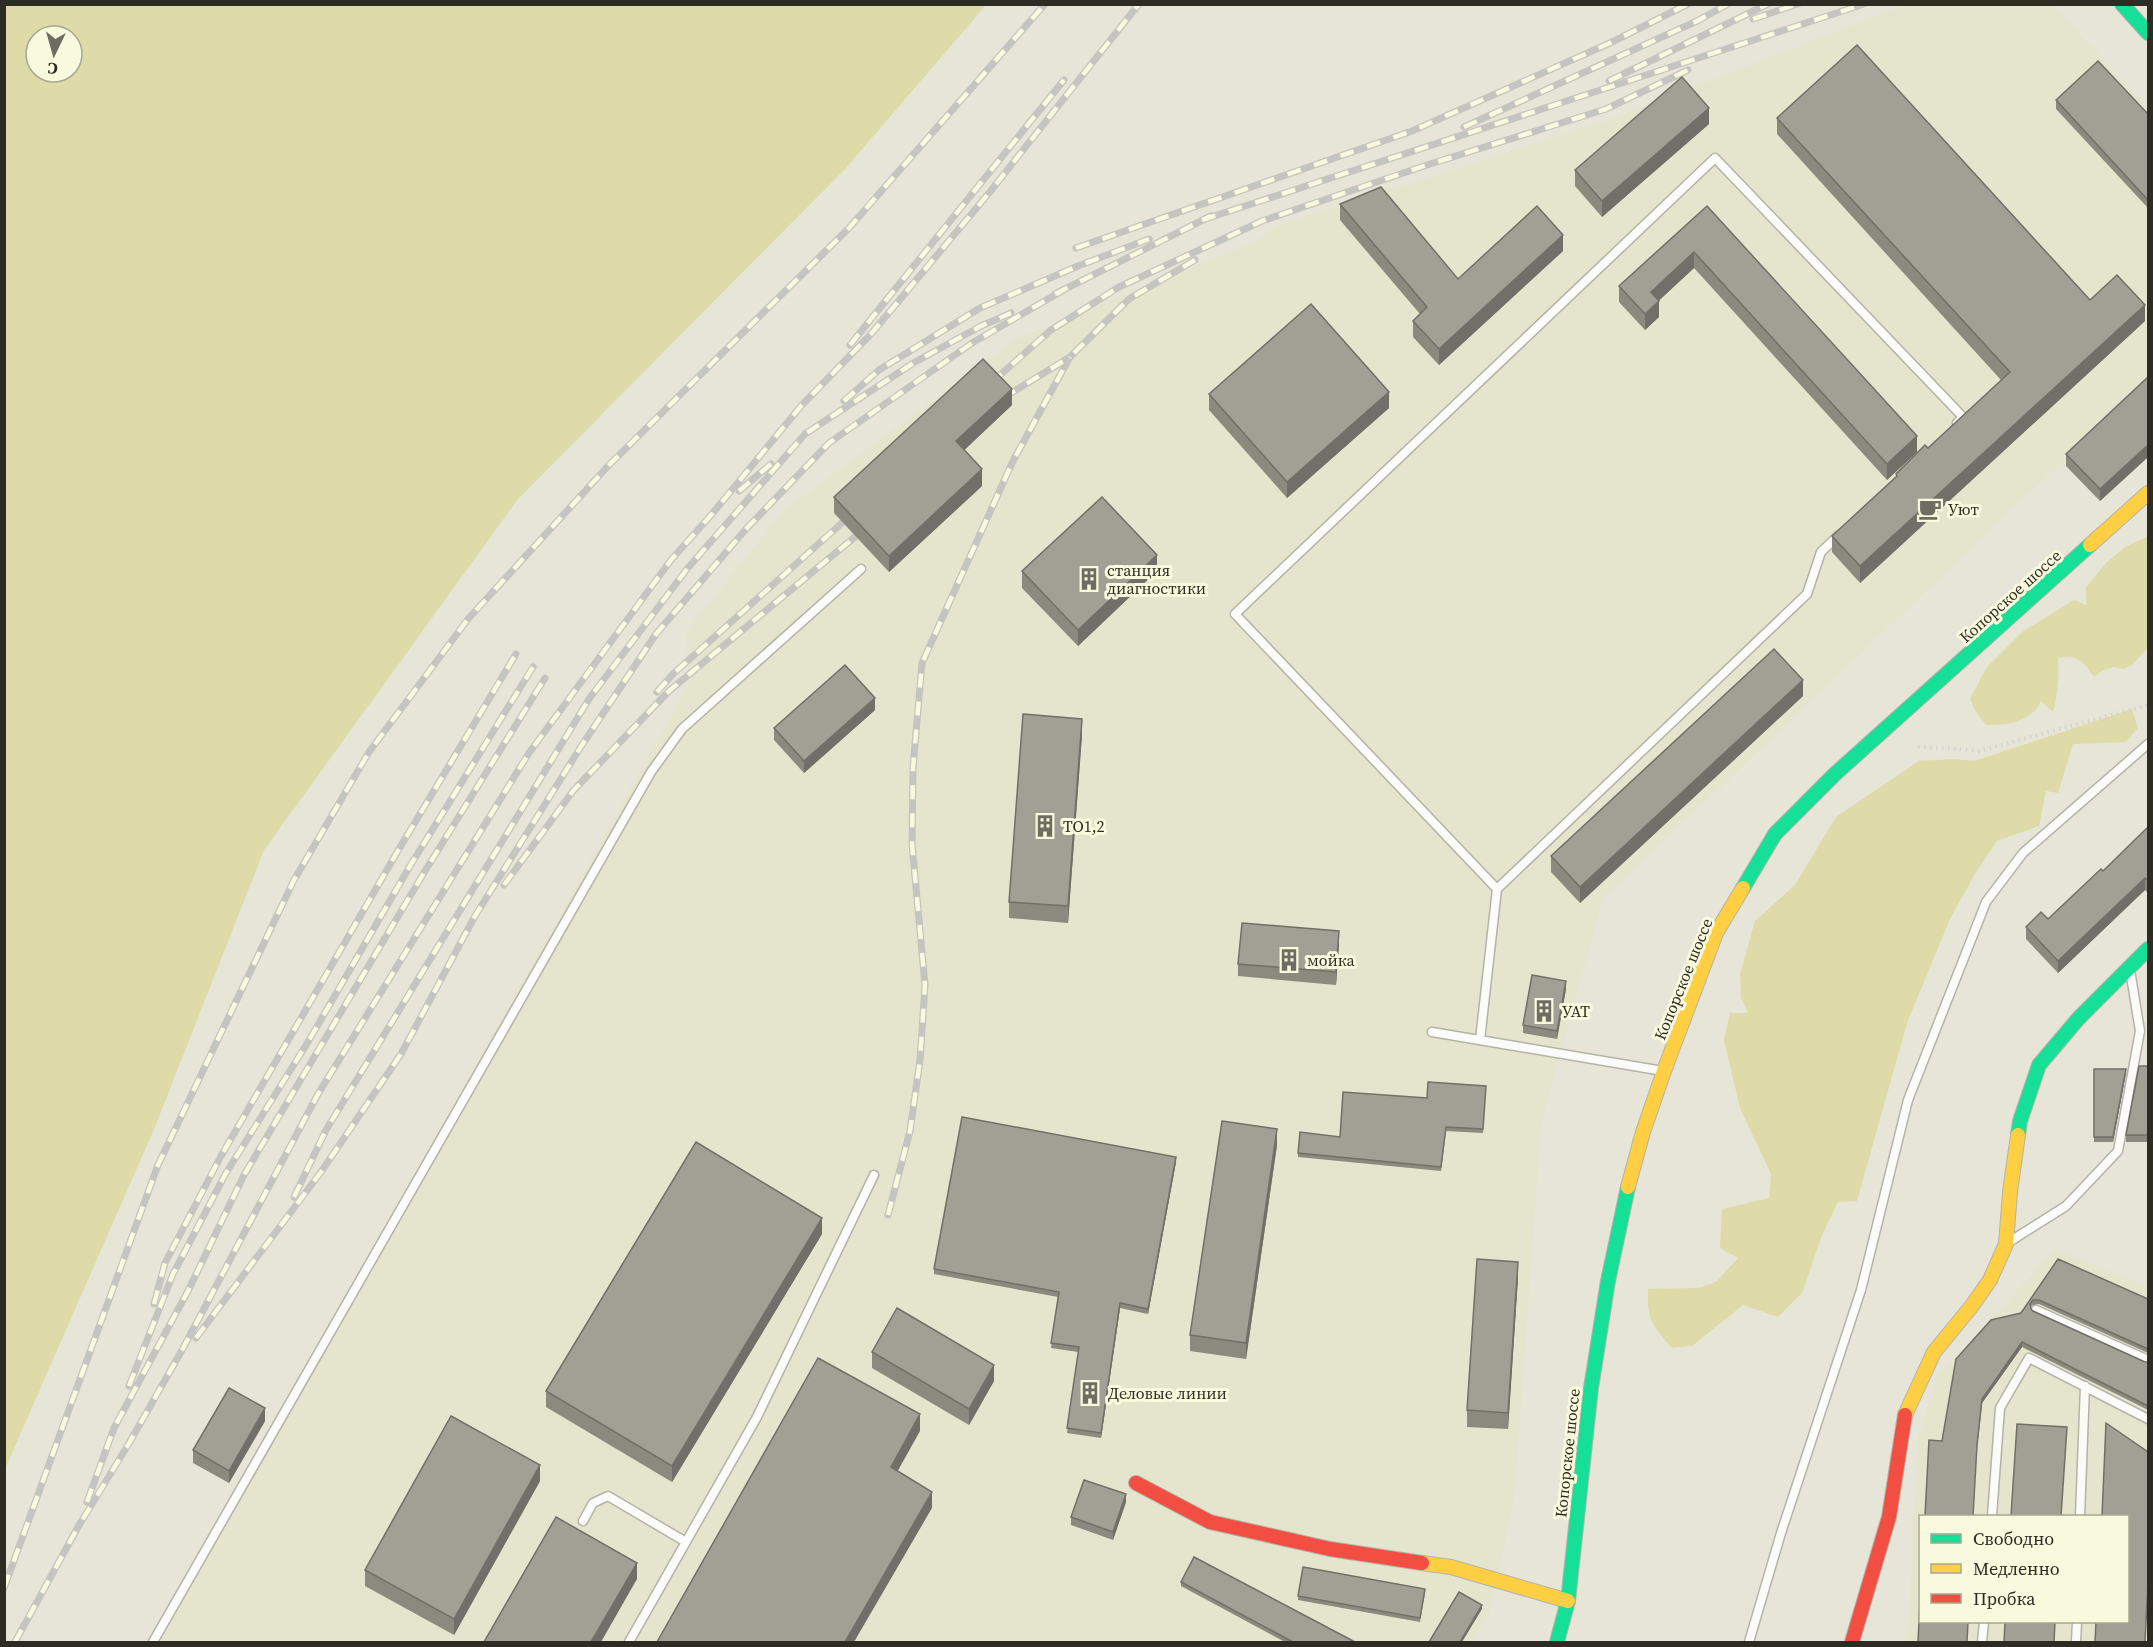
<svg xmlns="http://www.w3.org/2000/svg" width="2153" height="1647" font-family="'Source Serif 4',serif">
<rect width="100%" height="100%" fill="#e6e5d7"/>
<g fill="#e5e4cc" fill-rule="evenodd">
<path d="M1905 5H2052L2148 107V380L1603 899 1541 1123 1514 1498 1489 1613 1471 1642H150L175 1603 689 685 686 632 784 511 1015 340 1257 241 1277 226 1606 121Z"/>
<path d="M2056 1249 2148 1288V1642H1908L1918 1439 1937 1377ZM1920 1516H2128V1622H1920Z"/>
</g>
<g fill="#dedba8" fill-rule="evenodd">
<path d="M5 4 986 5 845 169 518 499 264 850 155 1127 5 1469ZM36 36H72V72H36Z"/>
<path d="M2148 536V648L2132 665 2123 669 2113 667 2102 671 2094 677C2083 661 2078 654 2058 658 2059 678 2058 693 2053 712L2041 701C2033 721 2006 726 1986 725L1975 710 1970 699 1987 667 2022 632 2074 600 2086 605V587L2106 563 2125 547Z"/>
<path d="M2132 709 2138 728 2126 742 2073 744 2058 793 2046 791 2039 826 1997 841 1976 872 1950 919 1907 1023 1857 1201 1838 1202 1822 1235 1802 1293 1778 1317 1743 1305 1692 1346 1672 1348C1652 1325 1647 1319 1648 1289L1699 1288 1717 1281 1738 1258 1720 1248 1722 1209 1769 1198 1771 1174 1740 1108 1724 1040 1730 1013H1748L1741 998 1740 974 1755 921 1795 885 1836 817 1919 761 1955 759 1974 761Z"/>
</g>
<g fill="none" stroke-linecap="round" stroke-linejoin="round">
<g stroke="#b3b3a8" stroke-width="11">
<g id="lane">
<path d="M1497 889 1235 614 1715 158 1963 417 1957 423"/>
<path d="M1432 1032 1663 1071"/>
<path d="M1480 1040 1497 889 1807 594 1821 552 1839 535"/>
<path d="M2009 1242 2066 1206 2118 1151 2140 1031 2130 970"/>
<path d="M2036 1310 2148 1360"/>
<path d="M1992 1516 2000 1408 2029 1358 2148 1419"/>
<path d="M2080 1516 2085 1386"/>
<path d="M583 1521 593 1503 608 1496 686 1542"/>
<path d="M153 1642 651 772 682 729 861 569"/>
<path d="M629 1642 757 1417 874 1175"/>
<path d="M1749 1642 1781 1533 1861 1290 1908 1100 1986 902 2023 853 2148 744"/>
<path d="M1982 1642 1984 1622"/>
<path d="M2076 1642 2077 1622"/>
</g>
</g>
<g stroke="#b3b3a8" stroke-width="16">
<g id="fast">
<path d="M2122 4 2148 33"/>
<path d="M1743 888 1775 834 1835 774 2090 545"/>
<path d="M2018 1135 2020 1121 2039 1065 2078 1019 2148 949"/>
<path d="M1557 1642 1568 1601 1591 1388 1608 1281 1628 1187"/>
</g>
</g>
<g stroke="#b3b3a8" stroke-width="16">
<g id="slow">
<path d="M2090 545 2148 493"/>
<path d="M1628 1187 1643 1132 1664 1071 1716 933 1743 888"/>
<path d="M1905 1415 1934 1352 1971 1307 1990 1280 2006 1244 2010 1192 2018 1135"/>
<path d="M1422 1563 1451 1567 1568 1601"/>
</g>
</g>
<g stroke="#b3b3a8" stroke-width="16">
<g id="jam">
<path d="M1136 1483 1210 1522 1330 1549 1422 1563"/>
<path d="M1852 1642 1889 1517 1905 1415"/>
</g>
</g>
<path stroke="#d3d3cf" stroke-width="4" stroke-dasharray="1.5 4.5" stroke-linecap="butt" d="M1918 747 1946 748 1979 751 2148 705"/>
<use href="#lane" stroke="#fbfbf9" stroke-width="8"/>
<use href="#fast" stroke="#16e098" stroke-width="14"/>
<use href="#slow" stroke="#ffcf43" stroke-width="14"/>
<use href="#jam" stroke="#f24e42" stroke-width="14"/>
<g stroke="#c4c4c0" stroke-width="7">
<g id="rail">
<path d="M1753 19 1798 4"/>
<path d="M1609 81 1768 4"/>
<path d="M1464 127 1697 21 1728 4"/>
<path d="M1202 220 1864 4"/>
<path d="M1076 248 1412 131 1610 43 1688 4"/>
<path d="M1055 294 1211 216"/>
<path d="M850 345 1064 80"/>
<path d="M991 383 1051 330 1119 287 1262 221 1427 165 1606 109 1688 70"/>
<path d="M1003 398 1070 357 1129 299 1195 260"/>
<path d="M844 401 879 370 980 308 1078 266 1149 239"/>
<path d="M739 491 771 464"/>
<path d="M657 692 673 674 843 522"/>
<path d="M504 885 573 791 669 691 856 536"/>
<path d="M294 1197 326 1130 589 699 687 569 805 434 915 362 981 326 1011 313"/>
<path d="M888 1215 910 1131 920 1060 925 985 912 844 913 768 922 663 1013 461 1070 357"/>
<path d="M154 1304 165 1263 221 1156 399 849 516 654"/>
<path d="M196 1338 321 1172 401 1054 475 916 582 745 656 634 746 529 829 443 972 343 1062 291"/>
<path d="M129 1386 173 1274 226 1173 308 1042 410 866 533 667"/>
<path d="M87 1502 114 1428 188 1291 244 1175 425 871 545 678"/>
<path d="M4 1588 158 1165 294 880 369 752 468 619 608 466 849 228 1045 4"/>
<path d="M15 1642 78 1527 128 1445 181 1352 318 1094 529 753 671 560 712 514 801 406 871 334 989 193 1139 4"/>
</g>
</g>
<use href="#rail" stroke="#f9f9de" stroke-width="4.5" stroke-dasharray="14" stroke-linecap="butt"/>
</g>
<g fill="#8a8a7f">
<path d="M2056 100 2148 114V208L2056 109Z"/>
<path d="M1777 118 2090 300 2145 321 1860 583 1832 552V536L1896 477V474L1928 448 2001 380 1777 134Z"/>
<path d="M1709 124 1602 217 1575 186V170Z"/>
<path d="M1340 204 1458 279 1563 251 1439 365 1413 337V321L1420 314 1340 220Z"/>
<path d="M1707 206 1917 452 1887 480 1694 268 1659 300V317L1645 330 1619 302V286Z"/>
<path d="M2148 377V457L2100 501 2066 466V454Z"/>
<path d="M1209 394 1389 408 1287 498 1209 410Z"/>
<path d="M1012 405 964 450 982 486 889 572 834 513V497Z"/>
<path d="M1022 571H1157L1078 646 1022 588Z"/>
<path d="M1803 696 1580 903 1551 872V856Z"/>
<path d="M875 710 804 773 774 740V728Z"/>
<path d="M1082 735 1068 923 1009 918V902Z"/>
<path d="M2148 827V891L2147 892 2145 890 2058 973 2026 939V927L2048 919 2103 871Z"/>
<path d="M1339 943 1336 985 1238 976V964Z"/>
<path d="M1566 989 1557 1039 1523 1033V1025Z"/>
<path d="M2148 1066V1142H2126V1135Z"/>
<path d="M2094 1069 2126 1073 2113 1142H2094Z"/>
<path d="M1486 1086 1483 1133 1446 1131 1441 1171 1298 1157V1153L1340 1137 1427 1098Z"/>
<path d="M1277 1145 1246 1359 1190 1351V1335Z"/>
<path d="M1176 1162 1148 1314 1120 1308 1101 1438 1067 1433 1078 1352 1051 1348 1058 1297 934 1274V1269Z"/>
<path d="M822 1234 672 1482 546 1407V1391Z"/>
<path d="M2058 1259 2148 1299V1353L2039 1304 2033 1305 2030 1307 2033 1311 2145 1362H2148V1410L2022 1347 1982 1403 1977 1449 1942 1441 2021 1313Z"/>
<path d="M1518 1278 1508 1429 1467 1427V1410Z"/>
<path d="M872 1352 994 1381 969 1425 872 1368Z"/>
<path d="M265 1421 229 1483 193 1463V1450Z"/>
<path d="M540 1481 454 1635 365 1586V1570Z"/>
<path d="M1126 1502 1113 1540 1071 1525V1517Z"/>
<path d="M1181 1582 1355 1642H1285L1181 1586Z"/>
<path d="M1425 1593 1420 1622 1298 1600V1596Z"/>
</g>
<g fill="#707068">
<path d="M1709 108V124L1602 217V201Z"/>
<path d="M1563 235V251L1439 365V349Z"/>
<path d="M1694 252V268L1651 308V292Z"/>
<path d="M1659 301V317L1645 330V314Z"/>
<path d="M2145 305V321L1860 583V566Z"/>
<path d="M1012 389V405L956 458V441Z"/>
<path d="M1389 392V408L1287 498V482Z"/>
<path d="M1917 436V452L1887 480V464Z"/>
<path d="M2148 445V457L2100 501V489Z"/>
<path d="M982 469V486L889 572V556Z"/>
<path d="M1157 555V571L1078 646V630Z"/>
<path d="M1803 680V696L1580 903V887Z"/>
<path d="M875 698V710L804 773V761Z"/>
<path d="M1082 719V735L1068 923V906Z"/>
<path d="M2145 878V890L2058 973V961Z"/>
<path d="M2148 879V891L2147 892V880Z"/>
<path d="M1339 931V943L1336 985V972Z"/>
<path d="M1566 981V989L1557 1039V1031Z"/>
<path d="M2126 1069V1073L2113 1142V1137Z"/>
<path d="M1277 1129V1145L1246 1359V1343Z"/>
<path d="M1176 1157V1162L1148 1314V1309Z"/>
<path d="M822 1218V1234L672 1482V1466Z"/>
<path d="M1518 1262V1278L1508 1429V1413Z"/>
<path d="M1120 1303V1308L1101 1438V1433Z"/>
<path d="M2022 1342V1347L1982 1403 1977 1449 1982 1399Z"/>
<path d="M994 1365V1381L969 1425V1409Z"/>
<path d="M265 1408V1421L229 1483V1471Z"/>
<path d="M920 1414V1431L891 1483V1467Z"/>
<path d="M540 1465V1481L454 1635V1619Z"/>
<path d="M932 1492V1508L854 1642H845Z"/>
<path d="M1126 1494V1502L1113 1540V1532Z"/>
<path d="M637 1563V1579L601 1642H591Z"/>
<path d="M1482 1605V1609L1462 1642H1460Z"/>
</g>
<g fill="#a0a094" stroke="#707068" stroke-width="1.5">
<path d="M1857 45 2090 300 2117 275 2145 305 1860 566 1832 536 1897 476 1896 474 1925 445 1928 448 2010 372 1777 118Z"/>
<path d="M2098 61 2148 114V200L2056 100Z"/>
<path d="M1682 77 1709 108 1602 201 1575 170Z"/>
<path d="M1381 187 1458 279 1537 206 1563 235 1439 349 1413 321 1427 307 1340 204Z"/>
<path d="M1707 206 1917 436 1887 464 1694 252 1651 292 1659 301 1645 314 1619 286Z"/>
<path d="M1311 304 1389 392 1287 482 1209 394Z"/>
<path d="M983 359 1012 389 956 441 982 469 889 556 834 497Z"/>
<path d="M2148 377V445L2100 489 2066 454Z"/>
<path d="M1102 497 1157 555 1078 630 1022 571Z"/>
<path d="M1774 649 1803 680 1580 887 1551 856Z"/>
<path d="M845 665 875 698 804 761 774 728Z"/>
<path d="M1023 714 1082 719 1068 906 1009 902Z"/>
<path d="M2148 827V879L2147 880 2145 878 2058 961 2026 927 2041 912 2048 919 2101 869 2103 871Z"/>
<path d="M1242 923 1339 931 1336 972 1238 964Z"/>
<path d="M1532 975 1566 981 1557 1031 1523 1025Z"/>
<path d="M2139 1066H2148V1135H2126Z"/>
<path d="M2094 1069H2126L2113 1137H2094Z"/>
<path d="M1428 1082 1486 1086 1483 1129 1446 1127 1441 1167 1298 1153 1300 1132 1340 1137 1343 1092 1427 1098Z"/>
<path d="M962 1117 1176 1157 1148 1309 1120 1303 1101 1433 1067 1428 1079 1347 1051 1343 1059 1292 934 1269Z"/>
<path d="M1222 1121 1277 1129 1246 1343 1190 1335Z"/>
<path d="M696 1142 822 1218 672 1466 546 1391Z"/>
<path d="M1477 1259 1518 1262 1508 1413 1467 1410Z"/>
<path d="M2058 1259 2148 1299V1349L2039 1300H2033L2030 1304 2031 1309 2033 1311 2145 1362H2148V1406L2022 1342 1982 1399 1977 1445 1973 1516H1925L1929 1440 1942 1441 1956 1359 1991 1320 2021 1313Z"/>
<path d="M897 1308 994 1365 969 1409 872 1352Z"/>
<path d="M818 1358 920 1414 891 1467 932 1492 845 1642H657Z"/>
<path d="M229 1388 265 1408 229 1471 193 1450Z"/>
<path d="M451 1416 540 1465 454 1619 365 1570Z"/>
<path d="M2106 1423 2148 1452V1583L2145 1642H2095L2096 1622H2127V1516H2102Z"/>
<path d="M2017 1424 2067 1427 2061 1516H2011Z"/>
<path d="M1084 1480 1126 1494 1113 1532 1071 1517Z"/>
<path d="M556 1517 637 1563 591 1642H484Z"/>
<path d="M1194 1557 1355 1642H1293L1181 1582Z"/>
<path d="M1303 1567 1425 1589 1420 1618 1298 1596Z"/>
<path d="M1459 1592 1482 1605 1460 1642H1429Z"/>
<path d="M1920 1600V1622H1968L1967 1642H1918Z"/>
<path d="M2005 1622H2055L2054 1642H2004Z"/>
</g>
<defs>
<g id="cafe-bare" transform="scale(1.8)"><path d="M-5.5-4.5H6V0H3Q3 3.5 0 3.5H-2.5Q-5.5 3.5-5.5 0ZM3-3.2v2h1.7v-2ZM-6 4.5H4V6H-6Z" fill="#6d6d61" stroke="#f9f9de" stroke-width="2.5" paint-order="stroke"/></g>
<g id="building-bare" transform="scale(1.8)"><path d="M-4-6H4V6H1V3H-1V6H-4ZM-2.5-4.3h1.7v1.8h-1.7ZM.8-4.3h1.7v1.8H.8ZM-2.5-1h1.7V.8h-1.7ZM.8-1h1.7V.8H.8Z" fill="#6d6d61" stroke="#f9f9de" stroke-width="2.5" paint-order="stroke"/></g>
</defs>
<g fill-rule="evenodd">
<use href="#cafe-bare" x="1930" y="509"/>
<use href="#building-bare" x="1089" y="579"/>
<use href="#building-bare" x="1045" y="826"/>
<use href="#building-bare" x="1289" y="960"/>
<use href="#building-bare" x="1544" y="1011"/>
<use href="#building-bare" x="1090" y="1393"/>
</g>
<g text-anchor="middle" stroke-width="6" stroke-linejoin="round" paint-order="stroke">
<g font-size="16" fill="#2c2c22" stroke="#f9f9de" text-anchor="start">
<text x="1948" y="515">Уют</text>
<text x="1107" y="576">станция<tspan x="1107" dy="18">диагностики</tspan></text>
<text x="1063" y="832">ТО1,2</text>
<text x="1307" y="966">мойка</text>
<text x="1562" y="1017">УАТ</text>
<text x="1108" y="1399">Деловые линии</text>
</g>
<g font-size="16" fill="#2c2c22" stroke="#f9f9de">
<text transform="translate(2010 596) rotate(-42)" y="6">Копорское шоссе</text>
<text transform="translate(1683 979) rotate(-68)" y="6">Копорское шоссе</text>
<text transform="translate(1567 1453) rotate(-84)" y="6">Копорское шоссе</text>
</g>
</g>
<rect width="2153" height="1647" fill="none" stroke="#2c2c22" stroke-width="12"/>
<rect x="1919" y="1515" width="210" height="108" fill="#f9f9de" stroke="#a7a793" stroke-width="1.5"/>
<rect x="1931" y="1534" width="30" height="9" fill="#16e098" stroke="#a7a793" stroke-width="1.5"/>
<text x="1973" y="1545" font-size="18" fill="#2c2c22">Свободно</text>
<rect x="1931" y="1564" width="30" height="9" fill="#ffcf43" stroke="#a7a793" stroke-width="1.5"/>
<text x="1973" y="1575" font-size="18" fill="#2c2c22">Медленно</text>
<rect x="1931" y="1594" width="30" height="9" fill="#f24e42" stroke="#a7a793" stroke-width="1.5"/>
<text x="1973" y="1605" font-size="18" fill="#2c2c22">Пробка</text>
<g transform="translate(54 54) rotate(185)"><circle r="28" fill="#f9f9de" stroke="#a7a793" stroke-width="1.5"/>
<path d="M0-4.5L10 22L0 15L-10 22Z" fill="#6d6d61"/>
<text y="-9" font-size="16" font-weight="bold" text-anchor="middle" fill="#2c2c22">С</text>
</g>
</svg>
